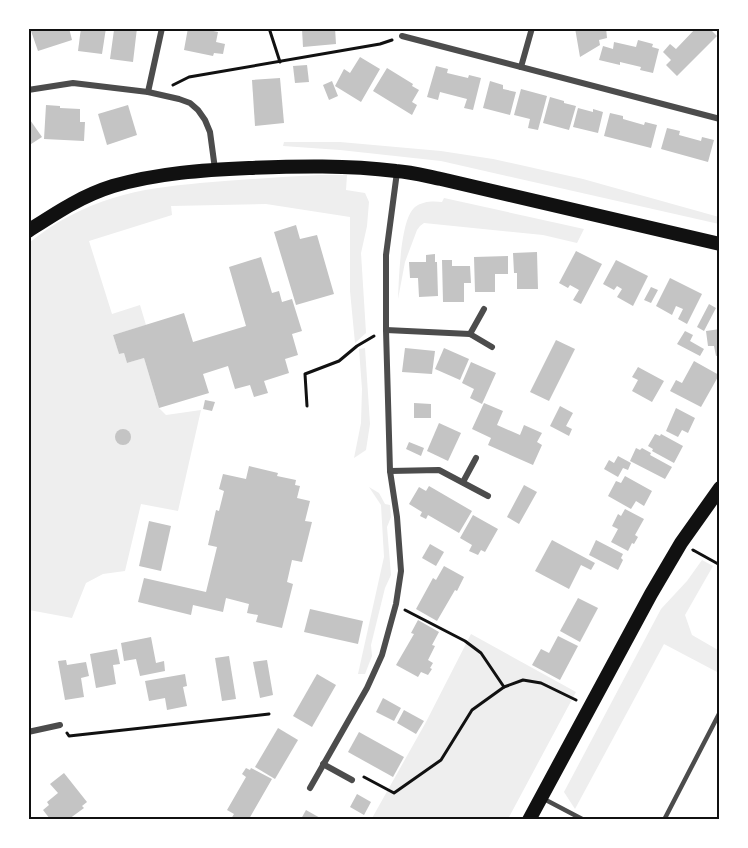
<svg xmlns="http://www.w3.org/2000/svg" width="748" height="848" font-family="Inter,sans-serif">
<rect width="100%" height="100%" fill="#fff"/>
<g fill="#eee">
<path d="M284 142H340L441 151 493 159 583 179 719 217V224L441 161 340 150 283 146Z"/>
<path d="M319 175H347L346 190 365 193 369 202 367 226 361 253 366 333 355 343 350 291V217L266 204 171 206 172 215 89 241 112 314 140 305 146 325 113 335 119 354 124 353 127 363 144 358 159 408 166 415 201 410 178 511 141 504 125 571 103 574 86 583 72 618 29 610V243C53 223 83 207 113 198 141 189 171 186 200 183 239 180 279 177 319 175Z"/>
<path d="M444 198 584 229 577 243 543 235 424 223 420 226 417 230 405 262 398 299C399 280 400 219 415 207 423 201 433 201 442 202Z"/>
<path d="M365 348 370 424 366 450 354 458 361 423 362 389 359 349Z"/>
<path d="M369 487 379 493 385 504 390 505 391 517 387 527 391 575 385 588 371 645 372 656 365 674H358L384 557 381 505Z"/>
<path d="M702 560 713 566 685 615 692 635 718 650 719 647V673L664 644 575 809 564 792 661 609 687 581Z"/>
<path d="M471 634 576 692 508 819 371 820 426 722Z"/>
</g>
<g fill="#c4c4c4">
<path d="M30 28H69L72 40 38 51Z"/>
<path d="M81 28H106L102 54 78 51Z"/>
<path d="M120 28H137L133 62 110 59 114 30 120 31Z"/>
<path d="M188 28H199L218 32 216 42 225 44 223 54 214 53 213 56 184 50Z"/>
<path d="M311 28H335L336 44 303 47 302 29Z"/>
<path d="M575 28H606L607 38 599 40 600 45 580 57Z"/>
<path d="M696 28H709L717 36 677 76 666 65 671 60 663 52 670 44 676 49Z"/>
<path d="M638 40 653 44 652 47 659 49 653 73 640 70 641 67 620 62V65L599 60 603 46 613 49 614 42 636 47Z"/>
<path d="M360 57 380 69 361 102 335 86 344 69 350 73Z"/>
<path d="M307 65 309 82 295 83 293 66Z"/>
<path d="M436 66 448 69 447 73 468 78 469 75 481 78 473 110 464 108 467 99 440 92 438 100 427 97Z"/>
<path d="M387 68 413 84 412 86 419 90 412 102 417 105 412 115 373 91Z"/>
<path d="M280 78 284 123 255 126 252 80Z"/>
<path d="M332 81 338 96 329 100 323 85Z"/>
<path d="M490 81 503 85V89L516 92 510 115 483 108Z"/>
<path d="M521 89 547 96 538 130 528 128 530 119 514 115Z"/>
<path d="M550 97 564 101V103L576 106 569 130 543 123Z"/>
<path d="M46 105 60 106V108L80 109V122H85L84 141 44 139Z"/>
<path d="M128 105 137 135 107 145 98 114Z"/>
<path d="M578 108 593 112V109L603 112 598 133 573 127Z"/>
<path d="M610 113 623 116V119L644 125 645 122 657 125 651 148 604 136Z"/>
<path d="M28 117 42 137 28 146Z"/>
<path d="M667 128 680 131 679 135 701 141 702 137 714 140 708 162 661 149Z"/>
<path d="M296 225 300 239 317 235 334 294 296 305 274 232Z"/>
<path d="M576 251 602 264 581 304 573 300 579 290 570 285 568 288 559 283Z"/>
<path d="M537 252 538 289H517V273H514L513 253Z"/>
<path d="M435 254V262H437L438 296 419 297 418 278H410L409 262H426V255Z"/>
<path d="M508 256V274H495V292H475L474 257Z"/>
<path d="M261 257 272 293 279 291 282 302 292 299 302 331 292 334 298 355 285 359 289 373 264 381 268 393 254 397 250 385 235 389 228 366 203 374 209 393 159 408 144 358 127 363 124 353 119 354 113 335 184 313 193 342 246 326 229 267Z"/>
<path d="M442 260H452V266H470L471 283H464V302H443Z"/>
<path d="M616 260 648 276 633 306 617 297 622 289 617 286 614 290 603 284Z"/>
<path d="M670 278 702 294 687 324 678 319 683 309 676 306 672 315 656 306Z"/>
<path d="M651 287 658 290 651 303 644 300Z"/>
<path d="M709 304 716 308 704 331 697 327Z"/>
<path d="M720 329V355L716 356 714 346H708L706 331Z"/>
<path d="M685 331 693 335 690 341 704 349 700 356 677 344Z"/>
<path d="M556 340 575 349 549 401 530 392Z"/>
<path d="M405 348 435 351 432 374 402 372Z"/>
<path d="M444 348 469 359 460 380 435 369Z"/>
<path d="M694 361 719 375 701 407 670 391 676 380 682 383Z"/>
<path d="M471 362 496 373 482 404 470 398 474 389 462 383Z"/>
<path d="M638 367 664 381 652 402 632 391 638 380 632 377Z"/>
<path d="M205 400 215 402 212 411 203 409Z"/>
<path d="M414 403 431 404V418H414Z"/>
<path d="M484 403 503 411 497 425 520 435 524 425 542 433 537 442 542 445 533 465 488 445 491 438 472 429Z"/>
<path d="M560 406 573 413 566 426 572 429 569 436 550 426Z"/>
<path d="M676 408 695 418 688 433 682 430 678 437 666 431Z"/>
<path d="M439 423 461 433 448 461 427 451Z"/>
<circle cx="123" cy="437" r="8"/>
<path d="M655 434 660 436 661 434 683 446 674 463 652 451 653 449 648 446Z"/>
<path d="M409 442 424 448 421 456 406 449Z"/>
<path d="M636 448 640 450 642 448 651 453 650 455 672 467 665 479 630 461Z"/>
<path d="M618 456 631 463 628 470 623 468 618 477 604 469 609 460 614 463Z"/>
<path d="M249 466 278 473 277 476 296 480 295 485 300 486 297 498 310 501 305 521 312 522 302 562 292 560 287 582 293 584 282 628 256 622 258 615 247 613 249 604 226 598 223 612 193 605 191 615 138 602 144 578 206 592 217 547 208 545 216 510 219 511 224 491 219 489 223 474 246 479Z"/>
<path d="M625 476 652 491 644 506 636 501 631 509 608 496 616 481 621 483Z"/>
<path d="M524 485 537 492 519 524 507 517Z"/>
<path d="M429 486 472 511 459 533 428 515 426 519 420 516 422 512 409 504 419 487 426 491Z"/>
<path d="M625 509 644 519 635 535 638 537 634 544 632 543 628 551 611 542 618 529 612 526 618 514 621 516Z"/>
<path d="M473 515 498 529 485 552 481 550 478 555 469 551 472 545 460 538Z"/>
<path d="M149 521 171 526 161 571 139 566Z"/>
<path d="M552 540 595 563 591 570 581 565 569 589 535 571Z"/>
<path d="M596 540 623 554 621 558 623 560 618 570 589 555Z"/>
<path d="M430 544 444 552 436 566 422 558Z"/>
<path d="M444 566 464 577 457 591 455 590 437 621 416 609 433 578 436 580Z"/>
<path d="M578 598 598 608 580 642 560 631Z"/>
<path d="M310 609 363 621 358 644 304 632Z"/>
<path d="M418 620 439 632 432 645 435 646 428 660 433 663 430 668 432 669 428 675 421 672 418 677 396 665 414 634 411 633Z"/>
<path d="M558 636 578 646 560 680 532 665 541 649 549 653Z"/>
<path d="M151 637 156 663 164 661 165 671 140 676 136 659 124 661 121 643Z"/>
<path d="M117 649 120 664 113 665 116 684 96 688 90 654Z"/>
<path d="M229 656 236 699 222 701 215 658Z"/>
<path d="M66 660 67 665 86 662 89 676 81 678 84 697 65 700 58 661Z"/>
<path d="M267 660 273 695 260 698 253 662Z"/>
<path d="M185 674 187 686 183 687 187 706 167 710 165 698 149 701 145 681Z"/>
<path d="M317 674 336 685 312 727 293 716Z"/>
<path d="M383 698 401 708 394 721 376 712Z"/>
<path d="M404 710 424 721 416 734 397 723Z"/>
<path d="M278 728 298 740 275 779 255 767Z"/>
<path d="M359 732 404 757 393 777 348 752Z"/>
<path d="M246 768 250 770 251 768 272 779 249 819H231L234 814 227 810 246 777 242 774Z"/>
<path d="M64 773 87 802 82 806 84 808 69 819H50L43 810 49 805 47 802 58 793 50 784Z"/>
<path d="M357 794 371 802 364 815 350 807Z"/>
<path d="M306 810 322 819H301Z"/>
</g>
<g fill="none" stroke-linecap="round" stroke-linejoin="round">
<g stroke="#111" stroke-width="3">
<path d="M269 28 280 62"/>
<path d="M173 85 189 77 380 44 392 40"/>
<path d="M307 406 305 374 339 361 357 346 374 336"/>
<path d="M693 550 720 565"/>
<path d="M405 610 465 641 481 653 504 687"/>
<path d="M67 733 69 736 269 714"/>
<path d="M364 777 394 793 441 760 472 710 504 687 523 680 541 683 576 700"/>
</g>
<g stroke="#4c4c4c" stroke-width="4.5">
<path d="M544 799 584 820"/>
<path d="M664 820 720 712"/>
</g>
<g stroke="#4c4c4c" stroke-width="6">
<path d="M402 36 720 119"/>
<path d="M521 67 532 28"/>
<path d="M28 90 73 83 148 92 179 99 190 103 198 110 205 120 210 132 215 169"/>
<path d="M148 92 162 28"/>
<path d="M386 330 470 334 492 347"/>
<path d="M470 334 484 309"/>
<path d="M390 471 439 470 488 496"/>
<path d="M463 482 476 458"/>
<path d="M28 732 60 725"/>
<path d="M323 764 352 780"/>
<path d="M310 788 367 688 382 655 396 604 401 571 397 517 390 471 386 330V255L397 172"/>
</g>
<path stroke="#111" stroke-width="14" d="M28 231C56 213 81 196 113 186 158 173 203 170 249 168 298 166 347 165 396 171 411 172 426 176 441 179L720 244"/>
<path stroke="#111" stroke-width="14" d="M529 820 651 594 681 543 720 488"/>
</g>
<rect width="748" height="848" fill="none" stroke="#ffffff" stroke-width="60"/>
<rect x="30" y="30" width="688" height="788" fill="none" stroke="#111" stroke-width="2"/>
</svg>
